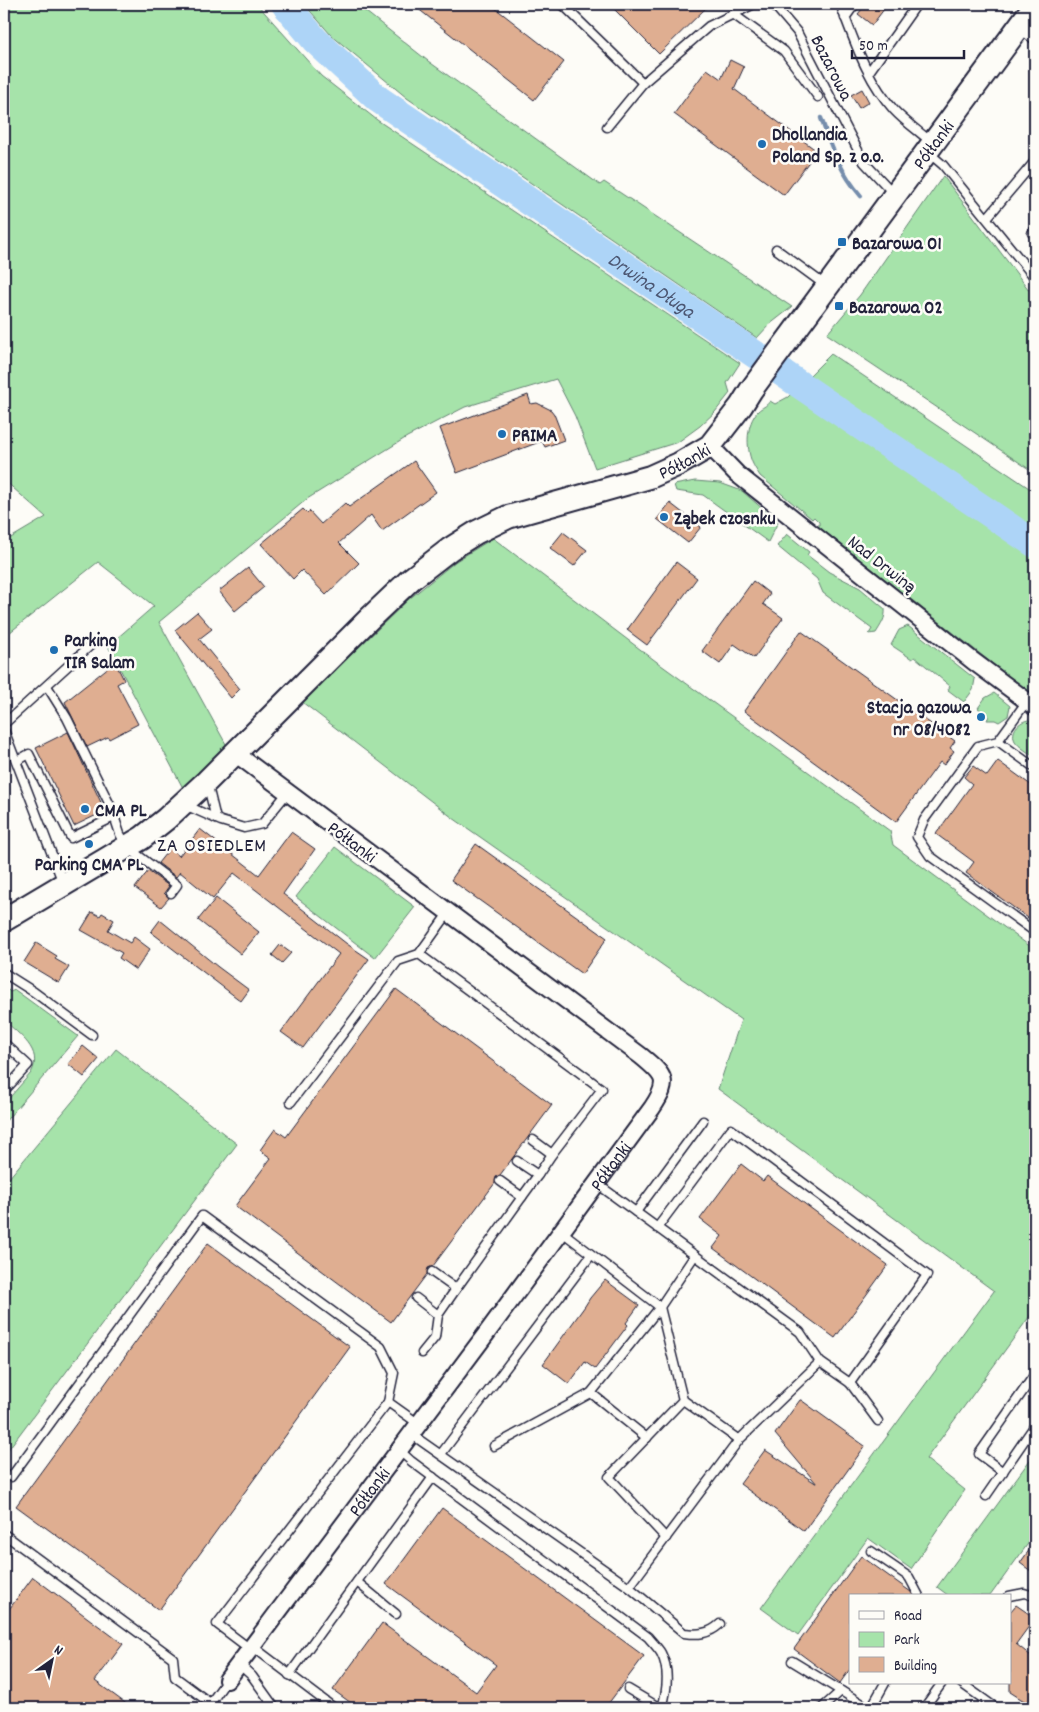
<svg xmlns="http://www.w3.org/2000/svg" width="1039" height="1712" font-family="Dekko,sans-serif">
<rect width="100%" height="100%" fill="#fdfcf7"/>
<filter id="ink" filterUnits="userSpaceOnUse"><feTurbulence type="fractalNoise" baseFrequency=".02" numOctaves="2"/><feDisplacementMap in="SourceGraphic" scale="10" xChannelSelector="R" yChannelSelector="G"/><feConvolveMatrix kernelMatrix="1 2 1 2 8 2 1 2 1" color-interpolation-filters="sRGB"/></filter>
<g filter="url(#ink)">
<g fill="#a6e3aa" stroke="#648272">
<path d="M4 4H257L321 76 377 120 740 363 727 383 730 393 715 412 700 426 678 442 595 468 575 416 556 379 465 407 407 437 307 499 159 622 227 746 183 788 108 646 154 606 98 562 4 637V542L46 517 4 480Z"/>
<path d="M304 4H356L428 61 600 185 604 182 792 307 769 325 757 338 407 98 331 35Z"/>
<path d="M943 176 1035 298V473L827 334 860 295Z"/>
<path d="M831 354 1035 492V697L819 527V522L814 517 812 519 760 476C757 471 754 467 752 462 746 447 746 424 758 411 762 407 766 407 770 401L775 404 788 397Z"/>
<path d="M695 481 720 483 742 491 778 522 768 542 703 495 676 491 674 485Z"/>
<path d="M787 534 809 552 807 555 829 572 860 588 885 609C886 618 881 625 876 633L869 634 872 629 823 593 817 579 777 546Z"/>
<path d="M493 538 661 665 890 831 893 845 1035 950V1309L926 1459 965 1490 911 1569 868 1538 798 1635 761 1608 994 1291 718 1089 741 1020 453 818 302 702 409 599 456 561Z"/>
<path d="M908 626 975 679 973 690 964 702 948 690 950 686 915 657 912 659 891 645 899 630Z"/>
<path d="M994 693 1010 706 1008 716 999 722 995 720H987L989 716 978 708 985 698Z"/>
<path d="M1029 720 1035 725V757C1029 753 1019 747 1015 741 1010 731 1019 721 1029 720Z"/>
<path d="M335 847 415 907 375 958 296 897Z"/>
<path d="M6 988 10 992 15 990 78 1036 4 1123V1104L31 1073C44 1050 19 1035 4 1020V995Z"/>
<path d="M116 1049 237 1144 4 1455V1184Z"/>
<path d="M1035 1453V1534L990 1596H949L937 1587Z"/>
</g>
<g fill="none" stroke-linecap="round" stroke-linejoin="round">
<path stroke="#758dac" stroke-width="4.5" d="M821 118C831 147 841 173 861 196"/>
<path stroke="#add4f7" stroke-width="28" id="s1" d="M285 4 315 40 378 99 1035 544"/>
</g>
<g fill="#dfae91" stroke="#22223b">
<path d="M412 4H490L564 62 534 100Z"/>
<path d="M609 4H710L659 54Z"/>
<path d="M866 4H888L872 25 858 14Z"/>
<path d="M730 60 744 67 734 89 817 151 784 195 674 114 707 69 721 79Z"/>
<path d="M862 89 869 102 859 108 851 95Z"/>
<path d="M528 395 531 404 537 403 551 410 554 414 564 440 545 447 542 441 457 473 440 428Z"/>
<path d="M414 461 436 492 382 531 371 515 339 543 359 563 326 595 302 570 293 579 261 544 303 509 307 513 309 511 321 524 345 503 349 507Z"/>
<path d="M670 503 701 527 688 543 657 519Z"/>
<path d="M563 532 587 550 574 566 550 548Z"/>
<path d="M676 562 697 578 647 645 627 630Z"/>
<path d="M248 568 264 587 235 611 219 591Z"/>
<path d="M753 581 770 594 763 604 783 618 754 658 734 644 720 664 702 651Z"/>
<path d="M197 612 212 629 199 639 240 689 231 698 175 630Z"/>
<path d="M801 631 955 741 950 748 954 751 944 765 940 762 896 822 744 711Z"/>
<path d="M115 662 124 680 117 684 138 724 109 739 108 737 87 747 65 702Z"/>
<path d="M68 732 105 811 74 826 36 748Z"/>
<path d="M998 761 1035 788V923L966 873 974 862 936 834 972 784 964 777 973 766 987 776Z"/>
<path d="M200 829 259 875 291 832 315 849 283 894 347 944 369 959 303 1048 281 1032 339 954 234 873 213 899 180 872 176 877 158 863 170 848 179 856Z"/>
<path d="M476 844 607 938 582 974 451 880Z"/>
<path d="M148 871 169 886 164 893 169 898 161 907 135 888Z"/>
<path d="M216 898 259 932 241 954 198 920Z"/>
<path d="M92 912 100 916 102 913 114 920 108 930 130 943 134 937 150 949 136 970 119 958 122 953 81 930Z"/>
<path d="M160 920 218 967 249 990 241 1001 151 932Z"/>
<path d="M36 943 57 956 55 959 69 967 59 983 24 962Z"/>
<path d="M280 945 291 953 282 963 272 955Z"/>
<path d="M396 989 552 1105 500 1175 496 1177 495 1183 433 1266 428 1268 427 1274 391 1322 235 1206 271 1158 260 1150 275 1129 286 1137Z"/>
<path d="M83 1046 99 1059 84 1077 68 1064Z"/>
<path d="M741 1164 763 1181 767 1176 888 1265 835 1338 713 1248 722 1236 700 1219Z"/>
<path d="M208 1243 350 1347 159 1610 16 1506Z"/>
<path d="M605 1280 639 1305 626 1323 628 1325 595 1369 585 1362 569 1384 543 1364 585 1306 590 1298Z"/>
<path d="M800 1400H801L865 1446 804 1531 740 1484 765 1450 817 1484 775 1434Z"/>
<path d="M442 1508 644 1656 605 1708H358L333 1690 382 1623 476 1692 496 1665 386 1584Z"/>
<path d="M1035 1542V1574L1020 1563Z"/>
<path d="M861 1556 911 1592 913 1596H850V1669L840 1683 794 1649Z"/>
<path d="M33 1577 123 1644 95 1681 132 1708H4V1616Z"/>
<path d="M1016 1605 1035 1618 1016 1644 1035 1659V1708L1010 1692V1612Z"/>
</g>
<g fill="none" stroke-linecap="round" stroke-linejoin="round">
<g stroke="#22223b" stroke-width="11">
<g id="lane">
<path d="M562 4 643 83 709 26 754 4"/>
<path d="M773 4 797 32 864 162 894 194"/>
<path d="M840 4C855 42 866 79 894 110 905 122 920 132 932 143"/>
<path d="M733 14 784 51 818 97"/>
<path d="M845 18 855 4"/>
<path d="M1020 29 1035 40"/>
<path d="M869 72 917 4"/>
<path d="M607 127 643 83"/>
<path d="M929 153 943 165 1035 278"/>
<path d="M987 218 1035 161"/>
<path d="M1032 233 1035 229"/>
<path d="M776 249 825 285"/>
<path d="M47 686 67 718 111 807 120 834 127 847 177 885 171 893"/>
<path d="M1027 701 998 741 978 746 924 820 917 837 930 856 1035 932"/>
<path d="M4 724 92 644"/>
<path d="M4 730 63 883"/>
<path d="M998 741 1035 768"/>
<path d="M17 761 29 754 71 838 114 817"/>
<path d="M208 786 216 819"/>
<path d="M185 805 221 821 244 828 262 824 288 792"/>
<path d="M419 954 602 1089 552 1154 533 1140"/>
<path d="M4 973 34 992 92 1035"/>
<path d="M4 1043 28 1065 4 1091"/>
<path d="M291 1102 398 961 419 954 449 912"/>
<path d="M517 1161 538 1175 552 1154"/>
<path d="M500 1181 522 1197 538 1175"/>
<path d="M596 1183 800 1332 820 1362 850 1383 927 1275 731 1129 657 1228"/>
<path d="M636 1212 703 1121"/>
<path d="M561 1231 660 1307 695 1255"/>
<path d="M432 1272 456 1289 522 1197"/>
<path d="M416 1298 438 1315 456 1289"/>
<path d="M422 1353 435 1337 438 1315"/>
<path d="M850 1383 878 1421"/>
<path d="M591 1393 660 1307 683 1400 739 1440 820 1362"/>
<path d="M411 1434 629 1587 739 1440"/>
<path d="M494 1446 591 1393 647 1438"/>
<path d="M399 1450 411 1461 648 1637C652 1642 658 1648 661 1653 670 1670 667 1691 662 1708"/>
<path d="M441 1454 591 1255"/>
<path d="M1003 1472 979 1454 1035 1374"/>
<path d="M11 1477 202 1216 381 1347 394 1373 388 1402"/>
<path d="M986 1496 1035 1425"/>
<path d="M4 1534 173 1658 175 1677 210 1703"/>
<path d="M666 1538 609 1477 683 1400"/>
<path d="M871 1551 909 1577 919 1596"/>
<path d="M357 1582 396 1614"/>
<path d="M629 1587 684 1633C698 1635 709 1634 720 1624"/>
<path d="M1009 1596 1024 1593 1035 1596"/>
<path d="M252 1646 334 1708"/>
<path d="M250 1649 217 1624 388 1402 419 1424"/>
<path d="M792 1661 869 1708"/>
<path d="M239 1664 252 1676 275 1708"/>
<path d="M289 1675 433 1477"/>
<path d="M961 1683 996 1708"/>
<path d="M628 1689 660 1708"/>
<path d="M207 1708 227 1680"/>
<path d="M822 1708 841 1691"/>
<path d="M871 1708 885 1683"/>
<path d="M924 1708 942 1683"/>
</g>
</g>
<g stroke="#22223b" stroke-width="20">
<g id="street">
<path d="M710 446 737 474 973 661 1035 707"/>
<path id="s2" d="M227 1680 486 1334 652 1108C671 1080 664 1075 641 1056L235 753"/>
</g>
</g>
<g stroke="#22223b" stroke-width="26">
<g id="secondary">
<path id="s3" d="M4 920 142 838 166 819 207 781 370 618 411 579 450 549 477 532 508 517 650 477 679 464 710 446 741 406 751 390 1035 5"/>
</g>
</g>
<use href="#lane" stroke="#fdfcf7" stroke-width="8"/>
<use href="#street" stroke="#fdfcf7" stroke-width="16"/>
<use href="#secondary" stroke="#fdfcf7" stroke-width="22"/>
</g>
</g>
<g fill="#1f6fb2" stroke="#fdfcf7" stroke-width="2">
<circle cx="762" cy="144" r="5"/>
<rect x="837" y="237" width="10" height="10" rx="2.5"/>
<rect x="834" y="301" width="10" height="10" rx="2.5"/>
<circle cx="502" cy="434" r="5"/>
<circle cx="664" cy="517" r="5"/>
<circle cx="54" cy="650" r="5"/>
<circle cx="981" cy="717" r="5"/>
<circle cx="85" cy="809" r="5"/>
<circle cx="89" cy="844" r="5"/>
</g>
<g text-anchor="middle" stroke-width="5" stroke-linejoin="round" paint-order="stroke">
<g font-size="19" fill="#22223b" stroke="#fdfcf7">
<text transform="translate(833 67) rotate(63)" y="7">Bazarowa</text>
<text dy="7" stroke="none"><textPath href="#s3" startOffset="1240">Półłanki</textPath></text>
<text dy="7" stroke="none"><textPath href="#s3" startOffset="835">Półłanki</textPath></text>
<text transform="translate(883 563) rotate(38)" y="7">Nad Drwiną</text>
<text transform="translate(353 841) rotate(37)" y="7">Półłanki</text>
<text dy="7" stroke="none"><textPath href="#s2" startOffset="641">Półłanki</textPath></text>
<text dy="7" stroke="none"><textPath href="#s2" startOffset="236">Półłanki</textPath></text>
</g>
<g font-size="19" font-weight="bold" fill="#22223b" stroke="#fdfcf7" text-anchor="start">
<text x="772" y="140">Dhollandia<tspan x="772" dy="22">Poland Sp. z o.o.</tspan></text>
<text x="852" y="249">Bazarowa 01</text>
<text x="849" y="313">Bazarowa 02</text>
<text x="512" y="441">PRIMA</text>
<text x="674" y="524">Ząbek czosnku</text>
<text x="64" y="646">Parking<tspan x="64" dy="22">TIR Salam</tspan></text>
<text x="971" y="713" text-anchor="end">Stacja gazowa<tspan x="971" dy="22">nr 08/4082</tspan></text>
<text x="95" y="816">CMA PL</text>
<text x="89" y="870" text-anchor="middle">Parking CMA PL</text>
</g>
<g font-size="20" font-style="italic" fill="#4c5773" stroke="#fdfcf7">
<text dy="7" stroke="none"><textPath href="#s1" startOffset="464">Drwina Długa</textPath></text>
</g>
<g font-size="20" letter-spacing="1" fill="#22223b" stroke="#fdfcf7">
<text x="212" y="851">ZA OSIEDLEM</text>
</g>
</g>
<rect width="1039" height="1712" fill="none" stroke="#fdfcf7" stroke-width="20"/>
<rect x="10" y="10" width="1019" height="1692" fill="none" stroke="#22223b" stroke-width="2" filter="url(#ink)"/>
<rect x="849" y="1594" width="162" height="90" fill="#fdfcf7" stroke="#a5a5ac"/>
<rect x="859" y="1611" width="25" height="8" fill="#fdfcf7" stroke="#a5a5ac"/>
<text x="894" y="1620" font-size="15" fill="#22223b">Road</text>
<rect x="859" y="1632" width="25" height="15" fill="#a6e3aa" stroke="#a5a5ac"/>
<text x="894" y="1644" font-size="15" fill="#22223b">Park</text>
<rect x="859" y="1657" width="25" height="15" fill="#dfae91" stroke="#a5a5ac"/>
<text x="894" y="1670" font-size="15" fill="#22223b">Building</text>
<g transform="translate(52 1660) rotate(33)" stroke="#fdfcf7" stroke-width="4" paint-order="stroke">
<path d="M0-4L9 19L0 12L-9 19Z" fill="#22223b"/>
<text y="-8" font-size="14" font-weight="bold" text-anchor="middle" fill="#22223b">N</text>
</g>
<path d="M852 50v8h112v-8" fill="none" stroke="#22223b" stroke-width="2.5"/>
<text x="859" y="50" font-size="15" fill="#22223b" stroke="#fdfcf7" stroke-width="4" paint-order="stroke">50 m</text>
</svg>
